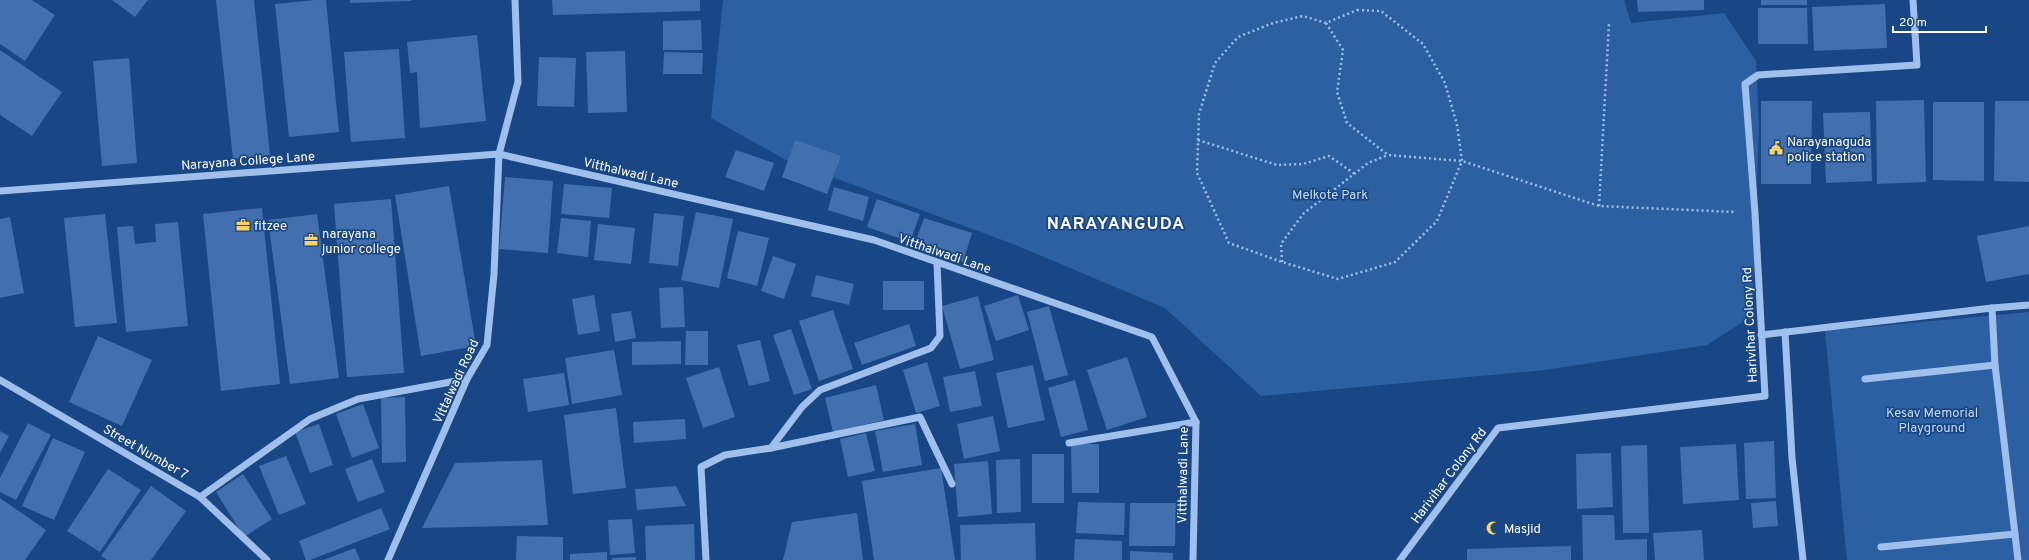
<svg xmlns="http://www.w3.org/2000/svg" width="2029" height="560" font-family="Overpass,sans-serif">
<rect width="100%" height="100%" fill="#194684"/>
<g fill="#2c60a3">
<path d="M723 0H1624L1631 23 1724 13 1756 61 1759 129 1752 316 1707 345 1545 370 1261 396 1165 308 1013 244 786 160 711 118Z"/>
<path d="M2029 312V560H1847L1825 331Z"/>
</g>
<g fill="#4270ae">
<path d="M0 0H32L55 15 25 61 0 44Z"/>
<path d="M112 0H148L135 17Z"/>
<path d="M216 0H254L270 155 233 159Z"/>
<path d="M315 0H326L339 132 289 137 275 4Z"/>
<path d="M350 0H411V1L350 3Z"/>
<path d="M552 0H700V11L553 15Z"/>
<path d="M1637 0H1704V10L1638 12Z"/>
<rect x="1761" y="0" width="46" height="5"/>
<path d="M1885 4 1887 48 1814 51 1812 7Z"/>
<path d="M1758 8H1807L1808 44H1758Z"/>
<path d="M701 20 702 50H663V21Z"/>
<path d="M477 35 486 121 420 128 417 72 410 73 407 42Z"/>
<path d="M399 49 405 138 351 142 344 52Z"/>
<path d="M0 50 62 92 32 136 0 115Z"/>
<path d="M625 51 627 112 588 113 586 52Z"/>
<path d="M664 52 703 53 702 74H663Z"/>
<path d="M539 57 576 58 574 107 537 106Z"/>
<path d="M129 58 137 163 102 166 93 61Z"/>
<path d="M1924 100 1926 182 1877 184 1876 101Z"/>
<path d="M1761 101H1812L1811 184H1761Z"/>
<path d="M1995 101H2029V182L1994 181Z"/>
<path d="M1933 102H1984V181L1933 180Z"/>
<path d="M1870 112 1872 181 1826 183 1823 113Z"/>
<path d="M795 140 841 156 827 194 782 177Z"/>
<path d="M736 150 774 163 764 191 725 177Z"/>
<path d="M505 177 553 181 548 253 499 249Z"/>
<path d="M564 184 612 188 609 218 561 214Z"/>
<path d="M449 186 476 346 421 356 395 195Z"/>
<path d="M834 187 869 197 863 221 828 210Z"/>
<path d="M391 199 404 373 347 377 334 204Z"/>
<path d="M877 199 920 214 910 242 867 227Z"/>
<path d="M262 208 280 384 221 391 203 214Z"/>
<path d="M696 212 733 219 719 288 681 280Z"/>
<path d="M654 213 684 216 678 266 649 263Z"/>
<path d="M105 214 117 323 75 327 64 218Z"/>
<path d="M317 214 339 378 290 384 268 220Z"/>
<path d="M10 217 24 293 0 298V219Z"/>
<path d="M561 218 591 221 588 257 557 253Z"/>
<path d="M924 218 972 233 963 262 914 246Z"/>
<path d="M178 222 188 326 126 332 117 227 133 226 135 244 156 242 155 224Z"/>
<path d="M598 224 635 228 631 264 594 260Z"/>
<path d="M2029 226V274L1986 282 1977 236Z"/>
<path d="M738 231 769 238 757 286 727 278Z"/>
<path d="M773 256 796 264 784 299 761 291Z"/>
<path d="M816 275 854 284 849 305 811 296Z"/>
<rect x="883" y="281" width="41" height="29"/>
<path d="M683 287 685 327 661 328 659 288Z"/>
<path d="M594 295 600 331 578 335 572 299Z"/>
<path d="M1018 295 1029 330 996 341 984 306Z"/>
<path d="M978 296 994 360 960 369 942 306Z"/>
<path d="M1049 306 1068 375 1045 381 1027 312Z"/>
<path d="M833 310 853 369 819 381 799 321Z"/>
<path d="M631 311 636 338 615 342 611 314Z"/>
<path d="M909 324 916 346 862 365 854 343Z"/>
<path d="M791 329 812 389 794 395 773 335Z"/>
<path d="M686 331H708V365H685Z"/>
<path d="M98 336 152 360 122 426 69 402Z"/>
<path d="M760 340 770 381 749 386 737 345Z"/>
<path d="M681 341V364L632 365V342Z"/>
<path d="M614 350 622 395 572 404 565 358Z"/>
<path d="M1127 357 1147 417 1107 430 1087 370Z"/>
<path d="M927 362 940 406 916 413 903 370Z"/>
<path d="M1033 365 1045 420 1008 428 996 373Z"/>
<path d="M719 367 735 417 703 428 686 378Z"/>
<path d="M975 371 982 406 950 412 943 377Z"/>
<path d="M564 373 569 405 528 412 523 379Z"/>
<path d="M1075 380 1088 430 1061 437 1048 388Z"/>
<path d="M876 385 884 420 833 432 825 398Z"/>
<path d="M405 397 406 462 382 463 381 398Z"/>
<path d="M363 404 379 448 352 458 336 414Z"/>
<path d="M616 408 626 488 573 494 564 415Z"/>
<path d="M993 416 1000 451 964 459 957 424Z"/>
<path d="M685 419 686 439 634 443 633 422Z"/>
<path d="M28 423 51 435 16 500 0 492V478Z"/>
<path d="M319 424 333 465 310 473 295 432Z"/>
<path d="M915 424 922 465 883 472 875 431Z"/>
<path d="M0 431 9 436 0 453Z"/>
<path d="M866 433 875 471 848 477 840 439Z"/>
<path d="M53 438 85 452 54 520 22 506Z"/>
<path d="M1774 441 1776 498 1746 499 1744 443Z"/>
<path d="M1071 444H1099V493H1072Z"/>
<path d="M1736 444 1739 500 1683 504 1680 447Z"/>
<path d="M1647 445 1649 533H1623L1621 446Z"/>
<path d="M1611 453 1613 507 1577 509 1576 454Z"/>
<rect x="1032" y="454" width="32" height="49"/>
<path d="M286 456 306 504 279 515 259 466Z"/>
<path d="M372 459 385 492 358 502 345 469Z"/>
<path d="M1020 459 1021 512 997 513 996 460Z"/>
<path d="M542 460 548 525 422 528 455 463Z"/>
<path d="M988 461 992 514 958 517 954 464Z"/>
<path d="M941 468 955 560H874L862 481Z"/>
<path d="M108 469 141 490 100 552 67 531Z"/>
<path d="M243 474 272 519 244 537 216 492Z"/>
<path d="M151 486 186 511 151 560H107L101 556Z"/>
<path d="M676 486 686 506 637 510 635 489Z"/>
<path d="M0 498 46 530 25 560H0Z"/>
<path d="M1776 501 1778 526 1753 528 1751 503Z"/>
<path d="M1078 502 1125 503 1124 535 1076 533Z"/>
<path d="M1130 503H1176L1175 546H1129Z"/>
<path d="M381 508 390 529 310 560H306L299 541Z"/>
<path d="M857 513 863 560H783L792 522Z"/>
<path d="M1582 515H1614L1615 540 1647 539V560H1583Z"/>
<path d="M632 519 635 553 610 555 608 520Z"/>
<path d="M1035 523 1036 560H961L960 525Z"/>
<path d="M694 524 695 560H646L645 526Z"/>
<path d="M1702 530 1704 560H1655L1653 533Z"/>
<path d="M517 536 563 537V560H516Z"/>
<path d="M1075 539 1122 541V560H1074Z"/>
<path d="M1571 546V560H1467V549Z"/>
<path d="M355 548 360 560H323Z"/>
<path d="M1130 551 1173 553V560H1130Z"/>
<path d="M607 552V560H570V554Z"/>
<path d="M636 557V560H612V558Z"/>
</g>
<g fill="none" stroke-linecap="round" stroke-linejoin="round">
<g stroke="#9fc0ec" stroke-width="2.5" stroke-dasharray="2 3" stroke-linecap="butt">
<path d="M1357 10 1381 11 1423 44 1445 83 1457 125 1462 161 1437 221 1395 262 1338 279 1282 262 1229 243 1197 173 1199 114 1215 63 1238 37 1273 23 1303 16 1326 23Z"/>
<path d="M1326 23 1343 50 1337 92 1347 123 1388 155 1462 161 1599 206 1735 212"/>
<path d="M1198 140 1277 165 1303 164 1329 156 1355 174"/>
<path d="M1599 206 1609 23"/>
<path d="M1282 262 1281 244 1303 214 1368 163 1388 155"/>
</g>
<g stroke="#9fc0ec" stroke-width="7">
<path d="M0 191 499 154 874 240 1152 337 1196 422 1193 560"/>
<path d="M1785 332 1792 458 1803 560"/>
<path d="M1761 335 1992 308"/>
<path d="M1865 379 1995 365"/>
<path d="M0 380 200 497 267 560"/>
<path d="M1069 443 1196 422"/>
<path d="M771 448 920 417 952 484"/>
<path d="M200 497 310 419 358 399 467 379"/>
<path d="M1881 547 2015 534"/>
<path d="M388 560 467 379 487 345 494 274 499 154 518 82 515 0"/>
<path d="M706 560 701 467 725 455 771 448 802 407 820 390 931 348 940 336 937 263"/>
<path d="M1400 560 1498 428 1765 396 1755 213 1745 84 1758 75 1917 65 1913 0"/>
<path d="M2018 560 1995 365 1992 308 2029 305"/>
</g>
</g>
<defs>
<g id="civic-bare" transform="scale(1.08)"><path d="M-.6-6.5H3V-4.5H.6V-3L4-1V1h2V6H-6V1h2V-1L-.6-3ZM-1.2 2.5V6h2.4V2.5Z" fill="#fed25a" stroke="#194684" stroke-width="2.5" paint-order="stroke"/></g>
<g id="office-bare" transform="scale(1.08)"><path d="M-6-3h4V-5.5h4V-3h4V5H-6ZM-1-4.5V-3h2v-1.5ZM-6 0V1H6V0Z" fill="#fed25a" stroke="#194684" stroke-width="2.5" paint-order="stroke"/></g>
<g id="mosque-bare" transform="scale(1.08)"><path d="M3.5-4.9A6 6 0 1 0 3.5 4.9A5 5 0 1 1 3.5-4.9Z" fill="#fed25a" stroke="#194684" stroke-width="2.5" paint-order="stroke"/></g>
</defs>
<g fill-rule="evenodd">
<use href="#civic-bare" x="1776" y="148"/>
<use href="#office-bare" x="243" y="225"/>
<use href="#office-bare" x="311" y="240"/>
<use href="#mosque-bare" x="1493" y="528"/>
</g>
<g text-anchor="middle" stroke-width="3.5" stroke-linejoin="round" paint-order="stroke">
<g font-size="13" fill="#fff" stroke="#194684" text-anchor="start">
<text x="1787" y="146">Narayanaguda<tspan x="1787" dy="15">police station</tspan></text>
<text x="254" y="230">fitzee</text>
<text x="322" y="238">narayana<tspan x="322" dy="15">junior college</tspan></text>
<text x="1504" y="533">Masjid</text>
</g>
<g font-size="13" fill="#fff" stroke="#194684">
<text transform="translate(248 160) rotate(-4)" y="5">Narayana College Lane</text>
<text transform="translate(631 172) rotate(13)" y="5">Vitthalwadi Lane</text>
<text transform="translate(945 253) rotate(19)" y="5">Vitthalwadi Lane</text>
<text transform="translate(1749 325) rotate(-93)" y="5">Harivihar Colony Rd</text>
<text transform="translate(455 381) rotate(-65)" y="5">Vittalwadi Road</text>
<text transform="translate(146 451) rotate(30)" y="5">Street Number 7</text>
<text transform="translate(1182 475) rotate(-89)" y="5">Vitthalwadi Lane</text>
<text transform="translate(1448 475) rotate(-53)" y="5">Harivihar Colony Rd</text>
</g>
<g font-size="13" fill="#c4dbf9" stroke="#194684">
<text x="1330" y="199">Melkote Park</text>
<text x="1932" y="417">Kesav Memorial<tspan x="1932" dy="15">Playground</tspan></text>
</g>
<g font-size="17" font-weight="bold" letter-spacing="1" fill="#fff" stroke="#194684">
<text x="1116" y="229">NARAYANGUDA</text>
</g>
</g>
<path d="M1893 26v6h93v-6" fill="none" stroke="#ffffff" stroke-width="2"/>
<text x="1899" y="26" font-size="12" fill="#ffffff" stroke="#194684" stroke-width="3" paint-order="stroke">20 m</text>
</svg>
